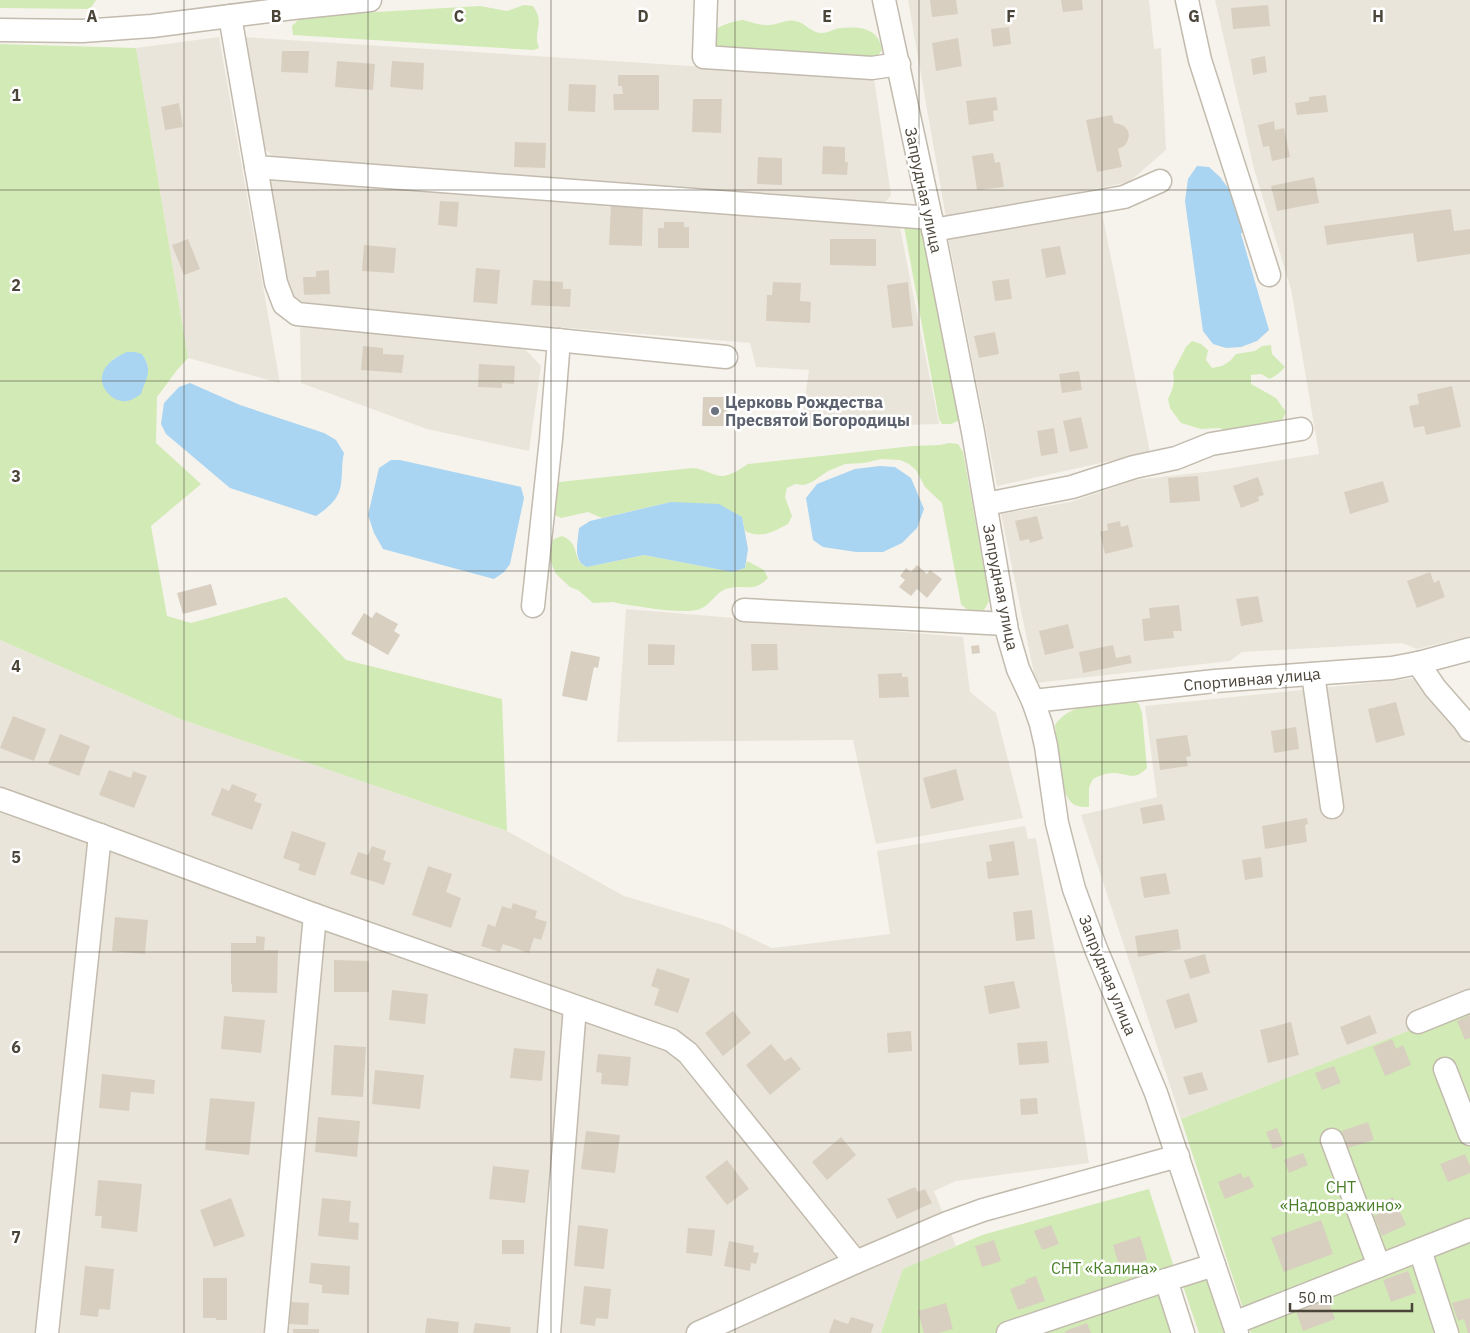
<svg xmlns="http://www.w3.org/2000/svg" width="1470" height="1333" font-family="'IBM Plex Sans',sans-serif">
<rect width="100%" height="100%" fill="#f6f3ec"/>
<g fill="#eae5da">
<path d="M908 0H1149L1154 49 1161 48 1166 150 1129 182 946 218Z"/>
<path d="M1215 0H1470V636L1417 649 1402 643 1242 652 1230 661 1036 683 1001 514 1071 502 1135 480 1213 471 1319 454 1291 289 1254 169Z"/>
<path d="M219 37 280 383 188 358 136 48Z"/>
<path d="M243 37 874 78 891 195 883 205 279 162 262 146Z"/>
<path d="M269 177 899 223 939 424 801 428 809 370 756 367 750 343 304 306 288 291Z"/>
<path d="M1102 213 1150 452 997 486 948 236Z"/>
<path d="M300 327 521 345 541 366 529 451 427 429 301 383Z"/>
<path d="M626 609 963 637 970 692 996 713 1023 818 876 844 853 740 617 742Z"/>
<path d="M0 640 183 720 507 831 624 896 723 925 772 948 890 934 877 851 1025 826 1028 839 1036 838 1089 1163 956 1181 934 1191 956 1246 904 1269 881 1333H0Z"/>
<path d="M1417 678 1470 745V990L1416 1028 1181 1119 1081 815 1157 797 1145 706Z"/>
</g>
<g fill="#d2eab5" fill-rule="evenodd">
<path d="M0 0H96L90 9 0 8Z"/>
<path d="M524 5 533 6C546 25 532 30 539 48L534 50 293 35 292 26 299 19 307 16 480 6 507 11Z"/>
<path d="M743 20C752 22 760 26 769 25 778 25 786 19 795 21 805 22 812 34 822 33 829 33 835 28 841 28 860 26 879 28 882 50L877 57 710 52V34C719 25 730 22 743 20Z"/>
<path d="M0 44 136 48 188 358 177 370 157 397 156 443 201 484 151 526 167 616 191 623 286 597 346 660 502 699 507 831 183 720 0 640ZM142 354C148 363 150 369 145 379L102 377C105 368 111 358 121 355 127 353 136 354 142 354Z"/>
<path d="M903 221 921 226 960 420 951 424H942L939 419Z"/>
<path d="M1192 341 1201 344 1208 350 1206 360 1212 368 1222 366 1230 361 1236 354 1255 351 1262 346 1271 345 1272 354 1285 367 1278 374 1270 379 1261 374 1251 375V384L1276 398 1286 412 1282 420 1272 422 1246 433 1227 434 1220 428 1201 429 1181 423 1170 408 1168 399 1172 390 1174 382 1173 372 1186 347Z"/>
<path d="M949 443 958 444 963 452 988 592 989 601 984 610C973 613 969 612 961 604L942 503 925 487 916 470 909 464 900 460 881 459 864 463 845 464 828 471 812 482 804 485 795 484 787 488 785 497 792 516 788 524C773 532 761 539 745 531L742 517 671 502 602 518 588 512 561 518 553 514 555 487 559 482 693 468C703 469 713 475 721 476 731 476 740 469 748 464L913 446 940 445Z"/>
<path d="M562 536C564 537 567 538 569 540 579 549 573 561 587 567L644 555 732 572 745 568 747 561 764 570 768 578C753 594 744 583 726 589 716 592 711 604 702 608 688 616 639 606 621 604L613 602 593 603 578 590 570 587 556 574 552 565 548 547 554 539Z"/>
<path d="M1132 699 1139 704 1142 713 1147 768C1133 782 1129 773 1113 773 1106 773 1099 776 1093 779L1089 787V807C1082 807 1076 807 1071 802 1057 788 1057 744 1055 725 1070 702 1107 702 1132 699Z"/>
<path d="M1470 1007V1333H1251L1181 1119Z"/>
<path d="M1149 1189 1195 1333H881L903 1269 982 1235Z"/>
<path d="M1198 1277 1208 1280 1227 1333H1199L1182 1283Z"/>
</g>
<g fill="#a9d4f2">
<path d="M1197 166 1209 167 1220 177 1234 196 1245 228 1241 234 1269 330 1257 341 1241 347 1226 348 1213 344 1203 331 1185 201 1188 179Z"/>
<path d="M127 352H135L142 354C153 371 147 376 141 394 137 397 132 400 127 401 114 403 100 389 102 376 104 364 117 356 127 352Z"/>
<path d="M190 383 240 405 324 433 336 440 344 453C341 465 343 478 340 489 337 501 325 510 316 516L230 488 166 434 161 424 164 403 179 387Z"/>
<path d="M391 460H400L521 487 524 498 510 564 504 572 494 579 383 549 374 533 368 515 379 468Z"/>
<path d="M880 466 895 467 911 478 924 509 917 528 902 543 883 552H856L823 547 813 540 806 498 817 484 855 469Z"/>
<path d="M671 502 719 504 742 517 748 549 745 568 732 572 644 555 587 567C572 561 578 542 579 528L590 521Z"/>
</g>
<g fill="#d8cfc1">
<path d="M930 0H956L958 14 932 17Z"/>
<path d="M1061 0H1082L1083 10 1063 12Z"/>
<path d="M1268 5 1270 26 1233 29 1231 8Z"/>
<path d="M1009 27 1011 44 993 47 991 29Z"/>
<path d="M958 38 962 66 936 71 932 43Z"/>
<path d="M282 51H309L308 73 281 72Z"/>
<path d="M1265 56 1267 72 1253 75 1251 59Z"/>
<path d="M337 61 375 64 373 90 335 87Z"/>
<path d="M392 61 424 63 423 90 390 87Z"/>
<path d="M618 75H659V110H614L613 94H623L622 86H618Z"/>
<path d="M569 84 596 85 595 112 568 111Z"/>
<path d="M1326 95 1328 112 1297 115 1295 103 1309 101V97Z"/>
<path d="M996 97 998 110 993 111 994 121 969 125 966 101Z"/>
<path d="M693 99H722L721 133 692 132Z"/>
<path d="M179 103 183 127 165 130 161 107Z"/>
<path d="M1112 115 1114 123 1119 124 1124 126 1128 131 1129 136 1127 142 1124 146 1118 149 1122 167 1097 172 1086 120Z"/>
<path d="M1274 121 1275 130 1284 128 1290 157 1272 161 1269 146 1263 147 1258 125Z"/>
<path d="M515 142 546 143 545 168 514 167Z"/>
<path d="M823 146 845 147V162H848L847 175 822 174Z"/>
<path d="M993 153 995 163 1000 162 1004 187 977 190 972 156Z"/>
<path d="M758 157 782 158V185L757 184Z"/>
<path d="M1314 177 1319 203 1277 211 1271 186Z"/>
<path d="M440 201 459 202 457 227 438 225Z"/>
<path d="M611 204 643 205 642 246 609 245Z"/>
<path d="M1451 209 1454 231 1470 229V254L1417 262 1413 233 1327 245 1324 226Z"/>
<path d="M664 222H684V227H689V248H658V228H664Z"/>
<path d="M188 239 200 269 184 275 172 245Z"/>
<path d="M830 239H876V266L830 265Z"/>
<path d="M364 245 396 248 394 273 362 271Z"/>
<path d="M1060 246 1066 274 1046 278 1041 249Z"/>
<path d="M476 268 500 270 497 304 473 302Z"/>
<path d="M329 270 330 294 304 295 303 277H316V271Z"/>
<path d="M1009 279 1012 299 995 301 992 281Z"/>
<path d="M533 280 563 282V289H571L570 307 531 305Z"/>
<path d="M773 282 801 283 800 301 811 302 810 323 766 321 767 295H772Z"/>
<path d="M908 282 913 326 892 328 887 285Z"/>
<path d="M995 332 999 354 979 358 974 336Z"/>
<path d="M363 346 383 348V354L404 355 402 373 361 370Z"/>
<path d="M479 364 515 366 514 384 502 383V388L478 387Z"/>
<path d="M1079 371 1082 390 1062 393 1059 374Z"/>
<path d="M1452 386 1461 427 1426 435 1424 426 1414 428 1409 406 1419 404 1417 394Z"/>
<path d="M703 397H728L727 426H702Z"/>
<path d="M1081 417 1088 448 1070 452 1063 421Z"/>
<path d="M1054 428 1058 453 1041 456 1037 431Z"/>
<path d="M1198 476 1200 501 1170 503 1168 478Z"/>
<path d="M1258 477 1264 495 1258 497 1259 501 1241 508 1233 486Z"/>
<path d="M1383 481 1389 502 1350 514 1344 492Z"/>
<path d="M1037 516 1043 539 1030 543 1029 539 1020 541 1015 521Z"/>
<path d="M1120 521 1121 527 1128 525 1133 547 1105 554 1100 532 1108 530 1107 524Z"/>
<path d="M917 565 927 574 930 570 942 579 927 598 917 589 911 596 899 587 905 580 900 576 906 568 911 572Z"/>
<path d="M1430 572 1434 583 1439 580 1445 597 1417 608 1407 581Z"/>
<path d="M211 584 217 605 183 614 177 593Z"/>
<path d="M1258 596 1263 622 1241 626 1236 599Z"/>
<path d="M1179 605 1182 631H1173L1174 638 1144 641 1142 619 1150 618 1149 608Z"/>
<path d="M376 612 398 624 394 631 400 635 388 655 351 634 364 613 372 618Z"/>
<path d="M1068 624 1074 648 1045 655 1039 631Z"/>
<path d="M648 644 675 645 674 665H648Z"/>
<path d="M751 644H777L778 670 752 671Z"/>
<path d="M979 645 980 653 972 654 971 646Z"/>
<path d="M1113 645 1116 658 1130 655 1132 663 1083 673 1079 652Z"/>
<path d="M571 651 600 657 598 668 594 667 587 701 562 696Z"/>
<path d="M902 673V677H908L909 697 879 698 878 674Z"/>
<path d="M1396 702 1405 735 1376 743 1368 709Z"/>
<path d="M13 716 46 729 34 761 0 748Z"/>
<path d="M1296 727 1299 749 1274 753 1271 731Z"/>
<path d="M60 734 90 746 79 776 48 764Z"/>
<path d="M1187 735 1191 756 1186 757 1188 766 1160 770 1156 739Z"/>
<path d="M956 769 964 800 931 809 923 778Z"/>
<path d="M109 770 131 778 133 771 147 776 134 808 99 795Z"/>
<path d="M232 784 257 794 254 801 262 804 252 830 211 815 222 788 229 791Z"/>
<path d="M1162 804 1165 820 1143 824 1140 808Z"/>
<path d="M1307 818 1308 824 1305 825 1307 842 1265 849 1262 826Z"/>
<path d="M292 831 326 843 315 876 298 870 300 864 283 858Z"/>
<path d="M1014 841 1019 875 988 879 986 862 992 861 989 845Z"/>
<path d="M372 846 386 851 383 860 391 863 384 885 350 874 358 852 368 855Z"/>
<path d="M1261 857 1263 877 1245 880 1242 860Z"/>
<path d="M428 866 452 874 446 892 461 898 451 928 412 915Z"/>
<path d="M1166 873 1170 894 1144 898 1140 877Z"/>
<path d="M513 903 537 911 535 918 547 922 541 940 534 938 529 953 503 944 500 952 481 946 488 924 495 927 502 906 511 909Z"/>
<path d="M1032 910 1035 939 1016 941 1013 912Z"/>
<path d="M115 917 148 920 145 954 112 951Z"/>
<path d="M1178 929 1181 949 1138 957 1135 936Z"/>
<path d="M256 936 265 937 264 950H278L277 993 232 992V984H231V943H256Z"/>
<path d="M1205 954 1210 973 1190 979 1184 960Z"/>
<path d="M334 960 369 961V992H334Z"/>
<path d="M657 968 690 979 678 1013 654 1005 659 989 651 986Z"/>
<path d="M1014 981 1020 1008 989 1014 984 986Z"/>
<path d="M392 990 428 994 425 1024 389 1020Z"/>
<path d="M1189 993 1198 1022 1175 1029 1166 1000Z"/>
<path d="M733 1011 751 1033 723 1056 705 1033Z"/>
<path d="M1370 1015 1377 1033 1347 1045 1340 1027Z"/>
<path d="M1470 1015V1038L1465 1040 1457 1021Z"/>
<path d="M224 1016 265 1020 261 1053 221 1049Z"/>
<path d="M1291 1022 1299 1055 1268 1063 1260 1030Z"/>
<path d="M911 1031 912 1051 888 1053 887 1033Z"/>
<path d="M1392 1039 1396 1049 1403 1045 1411 1065 1385 1076 1373 1047Z"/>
<path d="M1047 1041 1049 1063 1019 1065 1017 1043Z"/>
<path d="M771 1044 785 1061 791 1057 801 1069 770 1095 746 1065Z"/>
<path d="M334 1045 366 1047 363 1097 331 1095Z"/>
<path d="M514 1048 545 1051 542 1081 510 1078Z"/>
<path d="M598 1054 631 1057 628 1086 601 1084 602 1073 596 1072Z"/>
<path d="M1334 1066 1341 1083 1322 1090 1315 1073Z"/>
<path d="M375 1070 424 1075 420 1109 372 1104Z"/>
<path d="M1202 1072 1208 1090 1189 1095 1183 1077Z"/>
<path d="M102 1074 155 1080 154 1094 131 1092 129 1111 99 1108Z"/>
<path d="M210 1098 255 1102 249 1155 205 1150Z"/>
<path d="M1037 1098 1038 1114 1021 1115 1020 1099Z"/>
<path d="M318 1117 360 1121 357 1157 315 1152Z"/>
<path d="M1368 1122 1374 1140 1348 1148 1342 1131Z"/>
<path d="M1277 1128 1284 1145 1273 1149 1266 1132Z"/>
<path d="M586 1131 620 1135 615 1173 581 1169Z"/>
<path d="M841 1137 856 1155 827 1180 812 1162Z"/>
<path d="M1303 1153 1308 1165 1289 1173 1284 1160Z"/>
<path d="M1465 1154 1470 1166V1173L1448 1182 1440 1164Z"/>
<path d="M727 1160 749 1189 727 1205 705 1177Z"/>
<path d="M493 1166 529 1170 525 1203 489 1199Z"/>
<path d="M1241 1173 1243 1178 1249 1176 1254 1187 1225 1199 1218 1182Z"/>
<path d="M98 1180 142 1184 137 1232 101 1228 102 1216H95Z"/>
<path d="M915 1187 918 1192 925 1189 932 1203 897 1219 887 1199Z"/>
<path d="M1393 1197 1406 1225 1382 1236 1374 1216 1380 1213 1376 1205Z"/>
<path d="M231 1198 245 1236 214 1247 200 1210Z"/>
<path d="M322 1198 351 1201 349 1222 359 1223 358 1240 318 1236Z"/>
<path d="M1321 1220 1333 1254 1284 1272 1271 1238Z"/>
<path d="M578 1225 608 1229 604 1269 574 1266Z"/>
<path d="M1051 1225 1059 1244 1042 1250 1034 1231Z"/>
<path d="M688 1228 715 1230 712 1256 686 1253Z"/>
<path d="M1140 1236 1147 1260 1120 1269 1113 1245Z"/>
<rect x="502" y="1240" width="22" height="14"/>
<path d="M994 1240 1001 1261 982 1267 975 1246Z"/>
<path d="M729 1241 754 1246 753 1252 759 1253 756 1264 751 1263 750 1271 724 1266Z"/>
<path d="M311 1263 350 1266 349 1295 322 1293V1285L309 1283Z"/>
<path d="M85 1266 114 1269 110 1310 99 1309 98 1317 80 1315Z"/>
<path d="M1408 1271 1416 1293 1391 1302 1383 1280Z"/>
<path d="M1036 1276 1045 1301 1018 1310 1010 1289 1026 1283 1025 1280Z"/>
<path d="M203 1278H227V1320H216V1318H203Z"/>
<path d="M584 1286 611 1289 608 1319 596 1318 595 1326 580 1324Z"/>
<path d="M1470 1298V1333H1468L1464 1319 1458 1321 1452 1303Z"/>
<path d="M1328 1300 1335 1319 1303 1331 1296 1311Z"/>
<path d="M291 1302 309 1303 308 1325 289 1324Z"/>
<path d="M946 1303 953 1329 938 1333H924L918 1311Z"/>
<path d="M851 1317 874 1324 871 1333H829L834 1319 848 1324Z"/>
<path d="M427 1318 459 1322 458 1333H425Z"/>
<path d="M475 1323 511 1327 510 1333H473Z"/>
<path d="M1087 1323 1091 1333H1066L1065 1331Z"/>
<rect x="293" y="1329" width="26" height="4"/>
</g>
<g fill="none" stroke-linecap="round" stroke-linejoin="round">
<g stroke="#c2bbae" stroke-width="25">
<g id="minor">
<path d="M706 0 704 57 872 68 899 64"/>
<path d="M884 0 931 218 973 432 1007 631 1018 669 1033 701 1041 724 1046 746 1057 823 1074 889 1096 949 1156 1093 1237 1333"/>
<path d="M1187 0 1200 60 1269 275"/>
<path d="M230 16 276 283 284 304 297 314 726 357"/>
<path d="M0 30 82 31 152 26 293 8 370 0"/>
<path d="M256 167 931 218"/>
<path d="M933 230 1124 197 1160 181"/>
<path d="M986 504 1072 487 1134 467 1176 458 1211 444 1301 429"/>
<path d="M533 606 551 439 559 340"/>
<path d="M744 610 1006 624"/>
<path d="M1418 663 1435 688 1464 721 1470 730"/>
<path d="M1313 674 1332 807"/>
<path d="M1033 701 1215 681 1392 668 1418 663 1470 649"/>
<path d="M0 799 100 835 315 915 671 1040 688 1053 856 1262"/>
<path d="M1418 1022 1470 1001"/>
<path d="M1445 1069 1470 1134"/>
<path d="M1332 1140 1379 1266"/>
<path d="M1420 1250 1447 1333"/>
<path d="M1234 1323 1470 1230"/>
<path d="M47 1333 100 835"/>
<path d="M276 1333 315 915"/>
<path d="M549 1333 575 1007"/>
<path d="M698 1333 856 1262 947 1223 983 1210 1178 1156"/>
<path d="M1008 1333 1166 1280"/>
<path d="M1183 1333 1166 1280 1214 1265"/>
</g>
</g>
<use href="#minor" stroke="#fff" stroke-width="22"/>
</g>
<path fill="none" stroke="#4b4439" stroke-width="1" stroke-opacity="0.55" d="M184 0V1333M368 0V1333M551 0V1333M735 0V1333M919 0V1333M1102 0V1333M1286 0V1333M0 190H1470M0 381H1470M0 571H1470M0 762H1470M0 952H1470M0 1143H1470"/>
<circle fill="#6b7280" stroke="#fff" stroke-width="2" cx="715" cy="411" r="5"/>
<g text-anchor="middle" stroke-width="5" stroke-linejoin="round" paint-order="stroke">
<g font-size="16" fill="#4b4439" stroke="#fff">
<text transform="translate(924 190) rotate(78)" y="6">Запрудная улица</text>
<text transform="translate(1001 587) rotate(79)" y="6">Запрудная улица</text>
<text transform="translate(1252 679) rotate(-5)" y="6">Спортивная улица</text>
<text transform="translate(1108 975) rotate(68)" y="6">Запрудная улица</text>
</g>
<g font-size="16" font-weight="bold" fill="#5b616d" stroke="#fff" text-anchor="start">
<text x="725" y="408">Церковь Рождества<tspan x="725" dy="18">Пресвятой Богородицы</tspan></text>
</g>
<g font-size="16" fill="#4a7f2a" stroke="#fff">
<text x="1341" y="1193">СНТ<tspan x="1341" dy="18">«Надовражино»</tspan></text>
<text x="1104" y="1274">СНТ «Калина»</text>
</g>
</g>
<g font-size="16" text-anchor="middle" font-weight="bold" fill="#4b4439" stroke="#fff" stroke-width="5" stroke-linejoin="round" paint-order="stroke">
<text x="92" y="22">A</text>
<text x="276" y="22">B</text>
<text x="459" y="22">C</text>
<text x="643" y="22">D</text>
<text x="827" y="22">E</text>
<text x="1011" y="22">F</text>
<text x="1194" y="22">G</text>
<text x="1378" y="22">H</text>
<text x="16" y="101">1</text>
<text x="16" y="291">2</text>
<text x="16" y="482">3</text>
<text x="16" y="672">4</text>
<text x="16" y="863">5</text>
<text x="16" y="1053">6</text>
<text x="16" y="1243">7</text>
</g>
<path d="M1290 1303v8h122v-8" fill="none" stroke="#4b4439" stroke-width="2.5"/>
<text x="1298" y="1303" font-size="15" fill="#4b4439" stroke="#ffffff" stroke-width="4" paint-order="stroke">50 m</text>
</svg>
